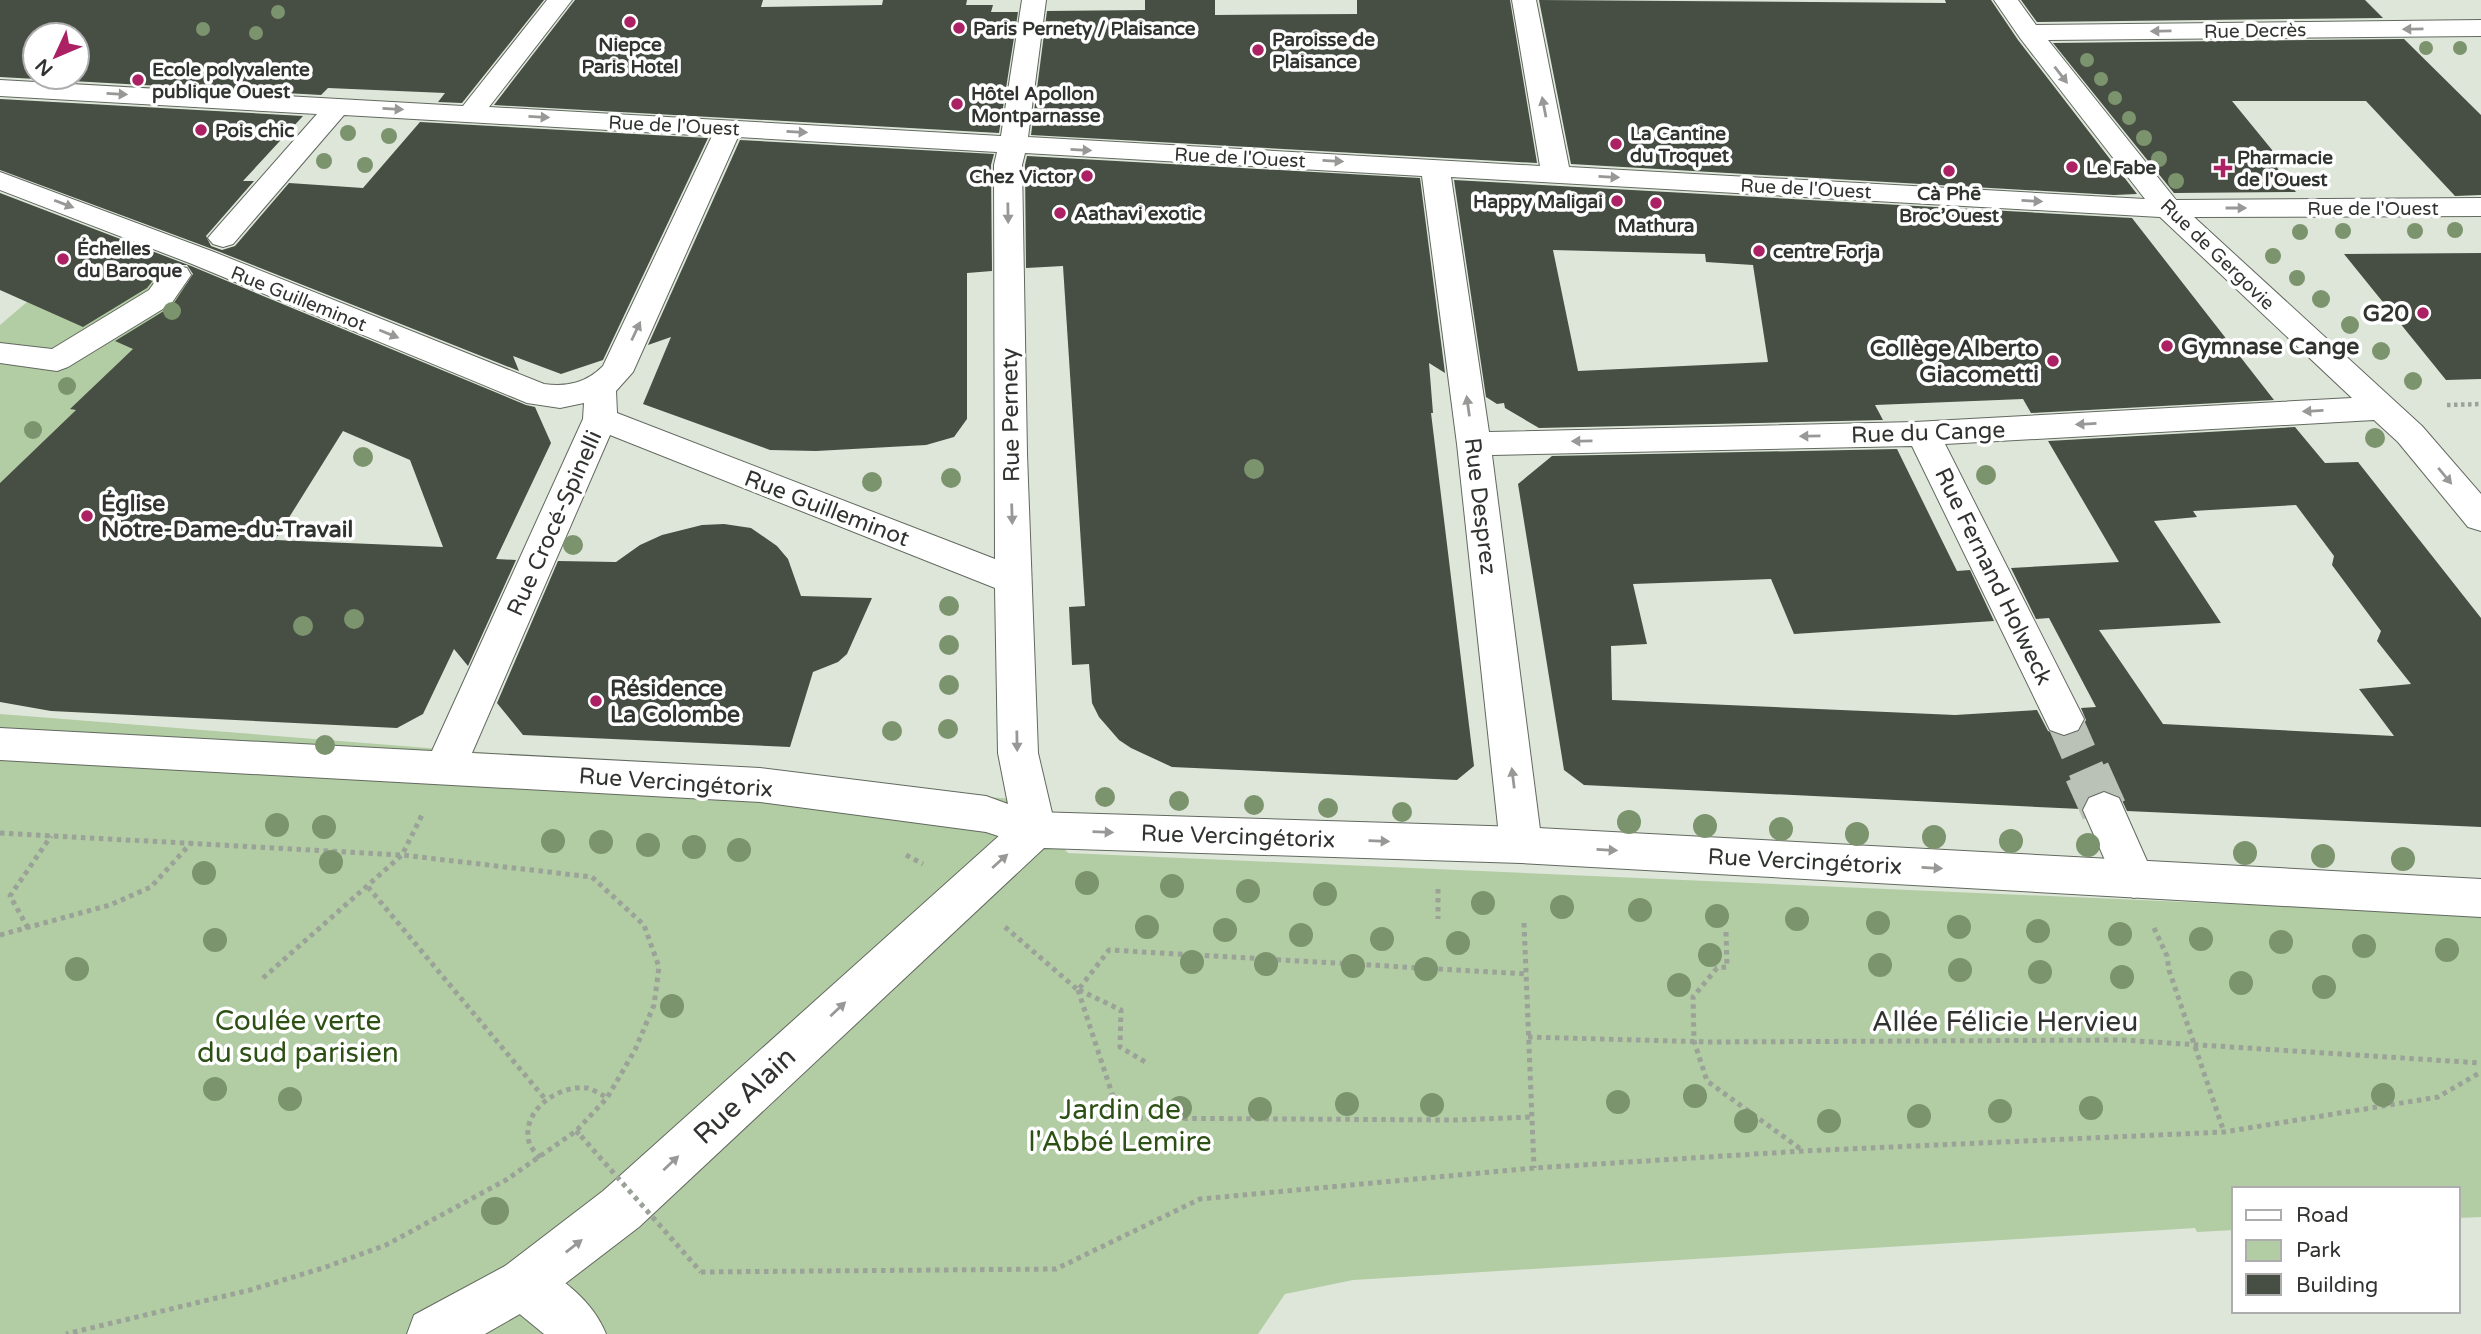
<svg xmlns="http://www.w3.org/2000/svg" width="2481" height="1334" font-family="'Varela Round',sans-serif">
<rect width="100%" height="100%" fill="#dde6d9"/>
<g fill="#b2cca4">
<path d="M154 271 225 300 71 409 76 410 0 483V325L27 302Z"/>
<path d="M0 714 757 774 1021 800 1068 853 2481 915V1217L2458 1218V1189H2234V1230L2197 1232 2195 1228 1353 1280 1285 1294 1258 1334H0Z"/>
</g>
<g fill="#474e44" fill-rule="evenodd">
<path d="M0 0H544L462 103 438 102 445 93 328 88 321 95 0 77ZM35 35H77V77H35Z"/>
<path d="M575 0H763L761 7 882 5 883 0H967L966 5H993L991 12H1018L999 133 494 105Z"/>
<path d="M1145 0H1215V15L1357 14V0H1510L1537 163 1031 135 1047 11 1145 10Z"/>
<path d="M1539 0 1946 3 1945 0H1991L2018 40 2137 194 2114 195 1571 164Z"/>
<path d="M2021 0H2365L2383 18 2037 22Z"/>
<path d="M2404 39 2481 115V195L2455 196 2366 101H2232L2277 156H2268L2296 192 2174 193 2053 43Z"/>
<path d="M0 99 303 116 243 181H254L206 236 211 246 222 250 235 246 289 183 363 188 420 122 708 138 603 360 561 374 513 356 519 371 215 250 0 170Z"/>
<path d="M740 140 994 154 991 165 992 271 967 273V419L954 437 926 445 816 451 770 450 643 404 671 337 648 345Z"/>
<path d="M1027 156 1420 178 1445 373 1429 363 1433 413H1431L1474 766 1457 780 1172 767 1131 748 1119 740 1099 717 1092 703 1089 664 1072 665 1069 607 1085 606 1063 266 1026 268 1025 165Z"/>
<path d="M1454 180 2132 218 2274 400 2031 413 2023 399 1875 405 1883 420 1539 428 1505 408 1504 403 1497 404 1486 397ZM1553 250 1705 254 1706 262 1753 265 1768 362 1578 371Z"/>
<path d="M0 193 191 266 526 405 535 407 551 443 496 559 516 560 468 666 454 649 423 714 397 728 51 711 0 702V483L76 410 70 409 133 349 115 341 172 306 193 274 187 265H165L147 288 83 327 0 290ZM343 431 410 460 443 547 275 540Z"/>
<path d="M2481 253V379L2446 380 2344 254Z"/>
<path d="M2295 427 2325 463 2358 462 2481 618V827L2127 811 2120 796 2105 790 2088 796 2081 809 1584 785 1564 770 1518 484 1552 456 1897 449 1957 571 1970 570 1994 621 1794 634 1771 579 1633 584 1647 644 1611 646 1612 700 1955 715 2037 710 2048 731 2065 737 2080 731 2086 720 2081 708 2096 707 2049 618 2036 619 2011 568 2119 562 2048 441ZM2296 505 2334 556 2332 565 2381 631 2377 641 2411 684 2359 689 2394 736 2163 724 2099 630 2221 623 2154 521 2197 517 2193 511Z"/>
<path d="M724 524 751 528 777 546 788 559 801 596 872 598 847 654 838 662 813 672 790 747 523 735 497 703 558 561 616 562 640 545 662 535 702 525Z"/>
</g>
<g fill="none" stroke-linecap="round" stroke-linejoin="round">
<path stroke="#bac2b7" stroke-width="36" stroke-dasharray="36 18" stroke-linecap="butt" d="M2064 719 2088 774"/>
<path stroke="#bac2b7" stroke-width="46" stroke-dasharray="46 23" stroke-linecap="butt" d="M2087 772 2104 810"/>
<g stroke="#62695f" stroke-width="2">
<g id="minor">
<path d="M547 0H572L489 107 1001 136 1022 0H1046L1028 137 1540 166 1512 0H1536L1569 167 2145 199 2020 38 1994 0H2018L2036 25 2481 20V36L2048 40 2176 200 2481 198V216L2194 217 2422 426 2481 494V531L2468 527 2398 442 2374 420 1945 444 2084 719 2078 730 2064 735 2050 730 1912 446 1492 455 1542 845 1536 858 1521 863 1506 858 1500 845 1457 444 1422 176 1025 153 1022 165 1027 454 1038 753 1056 830 1050 843 1035 848 986 832 760 802 0 760V728L432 751 583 419 584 403 560 408 527 403 192 264 0 190V172L214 252 544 384C568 387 586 383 603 366L712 136 344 115 233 244 223 247 213 244 208 238 213 232 317 114 0 96V80L463 106ZM738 137 997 152 994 165 995 559 617 413 616 391 633 372ZM1451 177 2160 217 2352 398 1915 422 1489 432ZM610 435 995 588 998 753 1008 804 986 796 760 768 472 753Z"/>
<path d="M176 266 187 268 191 275 171 304 68 367 57 371 0 363V343L52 349 149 290 165 268Z"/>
<path d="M2104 792 2119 798 2155 879 2149 892 2134 898 2119 892 2083 810 2089 798Z"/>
<path d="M523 1258C557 1273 592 1299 606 1334H544L505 1302 497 1284 505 1266Z"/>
</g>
</g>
<g stroke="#62695f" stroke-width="2">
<path id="major" d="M1035 812 1521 827 2481 879V917L1521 863 1044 848 639 1227 541 1302 485 1334H407L414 1315 505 1266 603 1191 1020 817Z"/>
</g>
<path stroke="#9ba298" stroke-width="4.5" stroke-dasharray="3.5 3.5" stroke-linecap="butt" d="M2447 405 2481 404"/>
<g stroke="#9ba298" stroke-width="5" stroke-dasharray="4.5 4.5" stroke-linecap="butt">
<path d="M0 833 402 855 592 877 644 925 659 967 654 1005 635 1050 607 1098 576 1131 506 1180 386 1245 323 1268 250 1290 66 1334"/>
<path d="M906 855 923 864"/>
<path d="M368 887 546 1100"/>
<path d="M1438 889V919"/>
<path d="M1524 923 1534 1168"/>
<path d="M1005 927 1078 990 1109 950 1526 974"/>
<path d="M28 928 10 896 51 836"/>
<path d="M2154 928 2167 956 2169 970 2224 1132"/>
<path d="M1726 932 1727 967 1717 968 1693 997 1694 1041 1707 1081 1802 1150"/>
<path d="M0 935 110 905 151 887 192 842"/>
<path d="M263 978 402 855 422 815"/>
<path d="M1078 990 1120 1118 1456 1120 1532 1117"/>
<path d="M1079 990 1121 1010 1120 1047 1147 1063"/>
<path d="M1528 1037 1708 1042 2122 1040 2481 1063"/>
<path d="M576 1131 581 1136"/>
<path d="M540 1158C537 1154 532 1149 530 1145 518 1112 559 1084 587 1088 594 1090 601 1094 607 1098"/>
<path d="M701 1272 1056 1269 1200 1199 1534 1168 1803 1151 2224 1132 2438 1097 2481 1072"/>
</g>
<use href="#minor" fill="#fff" fill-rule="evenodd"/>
<use href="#major" fill="#fff" fill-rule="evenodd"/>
<path stroke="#9ba298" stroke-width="5" stroke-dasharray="4.5 4.5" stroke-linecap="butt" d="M581 1136 701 1272"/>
</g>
<g fill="#7c946d">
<circle cx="278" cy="12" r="7"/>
<circle cx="203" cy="29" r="7"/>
<circle cx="256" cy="33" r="7"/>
<circle cx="2426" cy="48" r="7"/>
<circle cx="2460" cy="48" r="7"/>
<circle cx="2087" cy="60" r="7"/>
<circle cx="2101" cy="79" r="7"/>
<circle cx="2115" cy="98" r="7"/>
<circle cx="2129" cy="118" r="7"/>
<circle cx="348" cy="133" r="8"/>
<circle cx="389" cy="136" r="8"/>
<circle cx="2144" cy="138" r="8"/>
<circle cx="2159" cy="159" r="8"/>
<circle cx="324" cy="161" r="8"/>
<circle cx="365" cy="165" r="8"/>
<circle cx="2176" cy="181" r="8"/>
<circle cx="2455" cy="230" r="8"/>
<circle cx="2343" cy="231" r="8"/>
<circle cx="2415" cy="231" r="8"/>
<circle cx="2300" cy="232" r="8"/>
<circle cx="2273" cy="256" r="8"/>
<circle cx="2297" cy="278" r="8"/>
<circle cx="2321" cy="299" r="9"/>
<circle cx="172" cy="311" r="9"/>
<circle cx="2350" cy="325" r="9"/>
<circle cx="2381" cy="351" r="9"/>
<circle cx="2413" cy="381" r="9"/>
<circle cx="67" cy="386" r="9"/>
<circle cx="33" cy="430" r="9"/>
<circle cx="2375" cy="438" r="10"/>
<circle cx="363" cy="457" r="10"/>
<circle cx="1254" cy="469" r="10"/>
<circle cx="1986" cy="475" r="10"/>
<circle cx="951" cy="478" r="10"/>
<circle cx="872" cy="482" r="10"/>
<circle cx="573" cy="545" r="10"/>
<circle cx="949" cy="606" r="10"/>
<circle cx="354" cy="619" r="10"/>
<circle cx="303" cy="626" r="10"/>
<circle cx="949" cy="645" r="10"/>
<circle cx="949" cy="685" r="10"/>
<circle cx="948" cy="729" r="10"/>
<circle cx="892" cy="731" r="10"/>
<circle cx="325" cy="745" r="10"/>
<circle cx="1105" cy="797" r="10"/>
<circle cx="1179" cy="801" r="10"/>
<circle cx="1254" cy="805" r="10"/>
<circle cx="1328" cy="808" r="10"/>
<circle cx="1402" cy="812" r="10"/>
<circle cx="1629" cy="822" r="12"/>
<circle cx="277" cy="825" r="12"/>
<circle cx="1705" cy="826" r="12"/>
<circle cx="324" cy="827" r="12"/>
<circle cx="1781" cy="829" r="12"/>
<circle cx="1857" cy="834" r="12"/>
<circle cx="1934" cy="837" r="12"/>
<circle cx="553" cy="841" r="12"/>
<circle cx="2011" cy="841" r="12"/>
<circle cx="601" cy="842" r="12"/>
<circle cx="648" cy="845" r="12"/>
<circle cx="2088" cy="845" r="12"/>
<circle cx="694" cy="847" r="12"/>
<circle cx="739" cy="850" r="12"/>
<circle cx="2245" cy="853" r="12"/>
<circle cx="2323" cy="856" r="12"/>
<circle cx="2403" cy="859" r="12"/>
<circle cx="331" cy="862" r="12"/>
<circle cx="204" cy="873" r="12"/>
<circle cx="1087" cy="883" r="12"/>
<circle cx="1172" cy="886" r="12"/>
<circle cx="1248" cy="891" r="12"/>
<circle cx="1325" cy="894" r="12"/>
<circle cx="1483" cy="903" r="12"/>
<circle cx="1562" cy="907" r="12"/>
<circle cx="1640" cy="910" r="12"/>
<circle cx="1717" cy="916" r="12"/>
<circle cx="1797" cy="919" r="12"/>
<circle cx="1878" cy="923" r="12"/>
<circle cx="1147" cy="927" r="12"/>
<circle cx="1959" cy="927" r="12"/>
<circle cx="1225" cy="930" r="12"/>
<circle cx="2038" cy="931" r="12"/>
<circle cx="2120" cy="934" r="12"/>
<circle cx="1301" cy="935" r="12"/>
<circle cx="1382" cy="939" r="12"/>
<circle cx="2201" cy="939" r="12"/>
<circle cx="215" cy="940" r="12"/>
<circle cx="2281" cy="942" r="12"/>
<circle cx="1458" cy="943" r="12"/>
<circle cx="2364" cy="946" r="12"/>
<circle cx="2447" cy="950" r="12"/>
<circle cx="1710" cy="955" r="12"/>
<circle cx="1192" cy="962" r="12"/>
<circle cx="1266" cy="964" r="12"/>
<circle cx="1880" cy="965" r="12"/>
<circle cx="1353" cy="966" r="12"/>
<circle cx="77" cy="969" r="12"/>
<circle cx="1426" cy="969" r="12"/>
<circle cx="1960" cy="970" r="12"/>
<circle cx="2040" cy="972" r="12"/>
<circle cx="2122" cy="977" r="12"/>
<circle cx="2241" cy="983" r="12"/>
<circle cx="1679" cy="985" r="12"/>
<circle cx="2324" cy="987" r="12"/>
<circle cx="672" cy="1006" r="12"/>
<circle cx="215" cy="1089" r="12"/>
<circle cx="2383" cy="1095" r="12"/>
<circle cx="1695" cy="1096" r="12"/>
<circle cx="290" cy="1099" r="12"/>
<circle cx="1618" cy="1102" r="12"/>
<circle cx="1347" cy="1104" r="12"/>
<circle cx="1432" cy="1105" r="12"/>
<circle cx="1180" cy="1108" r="12"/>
<circle cx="2091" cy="1108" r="12"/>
<circle cx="1260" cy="1109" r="12"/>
<circle cx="2000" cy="1111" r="12"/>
<circle cx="1919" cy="1116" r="12"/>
<circle cx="1746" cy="1121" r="12"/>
<circle cx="1829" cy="1121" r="12"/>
<circle cx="495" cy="1211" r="14"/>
</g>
<defs><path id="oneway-solid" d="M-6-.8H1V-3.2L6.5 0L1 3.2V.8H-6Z" transform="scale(1.75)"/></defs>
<g fill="#989997">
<use href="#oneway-solid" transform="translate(2413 29) rotate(179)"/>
<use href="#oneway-solid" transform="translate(2161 31) rotate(179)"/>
<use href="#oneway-solid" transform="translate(2061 75) rotate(52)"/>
<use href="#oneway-solid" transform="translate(117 94) rotate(3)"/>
<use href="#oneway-solid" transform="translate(1544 107) rotate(-101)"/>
<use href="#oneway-solid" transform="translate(393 109) rotate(3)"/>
<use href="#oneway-solid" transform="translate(539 117) rotate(3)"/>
<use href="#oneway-solid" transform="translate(797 132) rotate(3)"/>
<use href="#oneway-solid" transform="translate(1081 150) rotate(3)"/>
<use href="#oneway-solid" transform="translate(1333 161) rotate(3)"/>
<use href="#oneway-solid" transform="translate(1609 177) rotate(3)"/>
<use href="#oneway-solid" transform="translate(2032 201) rotate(3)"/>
<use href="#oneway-solid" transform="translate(64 204) rotate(21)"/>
<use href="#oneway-solid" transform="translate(2236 208)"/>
<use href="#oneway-solid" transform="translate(1008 213) rotate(89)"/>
<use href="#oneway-solid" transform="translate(636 331) rotate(-65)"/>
<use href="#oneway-solid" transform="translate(389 334) rotate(22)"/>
<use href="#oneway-solid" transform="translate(1468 406) rotate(-98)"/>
<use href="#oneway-solid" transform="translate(2313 411) rotate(177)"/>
<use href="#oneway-solid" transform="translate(2086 424) rotate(177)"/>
<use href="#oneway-solid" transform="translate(1810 436) rotate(179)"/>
<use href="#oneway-solid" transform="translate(1582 441) rotate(179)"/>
<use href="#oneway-solid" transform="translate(2445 476) rotate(50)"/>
<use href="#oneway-solid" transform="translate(1012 514) rotate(88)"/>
<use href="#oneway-solid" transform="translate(1017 741) rotate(89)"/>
<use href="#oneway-solid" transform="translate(1513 778) rotate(-97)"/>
<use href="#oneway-solid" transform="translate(1103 832) rotate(2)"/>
<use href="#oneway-solid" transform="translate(1379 841) rotate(2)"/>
<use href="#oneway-solid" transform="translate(1607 850) rotate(3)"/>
<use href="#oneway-solid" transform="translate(1000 861) rotate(-42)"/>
<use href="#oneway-solid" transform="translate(1932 868) rotate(3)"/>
<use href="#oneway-solid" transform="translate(838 1009) rotate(-43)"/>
<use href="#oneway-solid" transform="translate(671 1163) rotate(-43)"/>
<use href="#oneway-solid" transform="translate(574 1246) rotate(-38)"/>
</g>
<g fill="#ab2163" stroke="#fff" stroke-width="2.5">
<circle cx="630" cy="22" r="7"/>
<circle cx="959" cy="28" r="7"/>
<circle cx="1258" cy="50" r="7"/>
<circle cx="138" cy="80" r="7"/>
<circle cx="957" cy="104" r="7"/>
<circle cx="201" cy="130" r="7"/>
<circle cx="1616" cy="144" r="7"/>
<circle cx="2072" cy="167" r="7"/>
<path d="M2219.5 157.5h7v7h7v7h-7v7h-7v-7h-7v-7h7z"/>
<circle cx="1949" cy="171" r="7"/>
<circle cx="1087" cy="176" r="7"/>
<circle cx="1617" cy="201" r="7"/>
<circle cx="1656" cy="203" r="7"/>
<circle cx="1060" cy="213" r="7"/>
<circle cx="1759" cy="251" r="7"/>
<circle cx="63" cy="259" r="7"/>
<circle cx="2423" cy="313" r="7"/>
<circle cx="2167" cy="346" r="7"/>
<circle cx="2053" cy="361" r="7"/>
<circle cx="87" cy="516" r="7"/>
<circle cx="596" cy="701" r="7"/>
</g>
<g text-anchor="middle" stroke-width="7" stroke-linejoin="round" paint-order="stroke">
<g font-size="19" font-weight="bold" fill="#30332f" stroke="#fff" text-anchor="start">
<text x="973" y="35">Paris Pernety / Plaisance</text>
<text x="1272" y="46">Paroisse de<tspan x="1272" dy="22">Plaisance</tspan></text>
<text x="630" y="51" text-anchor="middle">Niepce<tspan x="630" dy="22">Paris Hotel</tspan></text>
<text x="152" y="76">Ecole polyvalente<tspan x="152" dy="22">publique Ouest</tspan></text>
<text x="971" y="100">Hôtel Apollon<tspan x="971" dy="22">Montparnasse</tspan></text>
<text x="215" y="137">Pois chic</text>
<text x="1630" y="140">La Cantine<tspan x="1630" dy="22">du Troquet</tspan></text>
<text x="2237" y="164">Pharmacie<tspan x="2237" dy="22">de l'Ouest</tspan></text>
<text x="2086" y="174">Le Fabe</text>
<text x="1073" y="183" text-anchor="end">Chez Victor</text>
<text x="1949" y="200" text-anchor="middle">Cà Phē<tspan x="1949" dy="22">Broc’Ouest</tspan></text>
<text x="1603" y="208" text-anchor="end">Happy Maligai</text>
<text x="1074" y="220">Aathavi exotic</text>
<text x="1656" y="232" text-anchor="middle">Mathura</text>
<text x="77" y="255">Échelles<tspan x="77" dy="22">du Baroque</tspan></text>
<text x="1773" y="258">centre Forja</text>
</g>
<g font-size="19" fill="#30332f" stroke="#fff">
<text transform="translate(2255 30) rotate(-1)" y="7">Rue Decrès</text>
<text transform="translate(674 125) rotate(3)" y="7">Rue de l'Ouest</text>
<text transform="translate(1240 157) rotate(3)" y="7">Rue de l'Ouest</text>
<text transform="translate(1806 188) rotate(3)" y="7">Rue de l'Ouest</text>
<text x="2373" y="215">Rue de l'Ouest</text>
<text transform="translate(2218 254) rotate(44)" y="7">Rue de Gergovie</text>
<text transform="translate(299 298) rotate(22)" y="7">Rue Guilleminot</text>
</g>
<g font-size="23" font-weight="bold" fill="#30332f" stroke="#fff" text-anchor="start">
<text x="2409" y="321" text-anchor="end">G20</text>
<text x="2181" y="354">Gymnase Cange</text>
<text x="2039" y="356" text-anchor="end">Collège Alberto<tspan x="2039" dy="26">Giacometti</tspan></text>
<text x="101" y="511">Église<tspan x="101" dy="26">Notre-Dame-du-Travail</tspan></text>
<text x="610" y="696">Résidence<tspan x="610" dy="26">La Colombe</tspan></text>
</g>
<g font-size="23" fill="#30332f" stroke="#fff">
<text transform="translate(1010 415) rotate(-91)" y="8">Rue Pernety</text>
<text transform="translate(1928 432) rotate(-2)" y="8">Rue du Cange</text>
<text transform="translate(1481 506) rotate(83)" y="8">Rue Desprez</text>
<text transform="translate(827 508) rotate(21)" y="8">Rue Guilleminot</text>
<text transform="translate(554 523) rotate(-66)" y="8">Rue Crocé-Spinelli</text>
<text transform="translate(1994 576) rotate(64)" y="8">Rue Fernand Holweck</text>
<text transform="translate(676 782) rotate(4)" y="8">Rue Vercingétorix</text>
<text transform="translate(1238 836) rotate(2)" y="8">Rue Vercingétorix</text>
<text transform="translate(1805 861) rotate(3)" y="8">Rue Vercingétorix</text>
</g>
<g font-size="28" fill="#2d5015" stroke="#fff">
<text x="298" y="1030">Coulée verte<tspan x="298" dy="32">du sud parisien</tspan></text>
<text x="1120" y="1119">Jardin de<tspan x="1120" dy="32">l'Abbé Lemire</tspan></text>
</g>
<g font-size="28" fill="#30332f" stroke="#fff">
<text x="2005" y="1031">Allée Félicie Hervieu</text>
<text transform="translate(744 1095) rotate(-43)" y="10">Rue Alain</text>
</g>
</g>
<rect x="2232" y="1187" width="228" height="126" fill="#ffffff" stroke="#acadac" stroke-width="2"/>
<rect x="2246" y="1210" width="35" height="10" fill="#ffffff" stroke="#acadac" stroke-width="2"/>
<text x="2296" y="1222" font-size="21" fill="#30332f">Road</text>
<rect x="2246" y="1240" width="35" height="21" fill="#b2cca4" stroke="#acadac" stroke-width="2"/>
<text x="2296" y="1257" font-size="21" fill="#30332f">Park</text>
<rect x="2246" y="1274" width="35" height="21" fill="#474e44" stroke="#acadac" stroke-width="2"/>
<text x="2296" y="1292" font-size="21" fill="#30332f">Building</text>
<g transform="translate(56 56) rotate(226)"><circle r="33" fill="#ffffff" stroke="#acadac" stroke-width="2"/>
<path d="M0-5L12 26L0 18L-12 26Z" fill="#ab2163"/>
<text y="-10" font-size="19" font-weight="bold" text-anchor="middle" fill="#30332f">N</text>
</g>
</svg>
